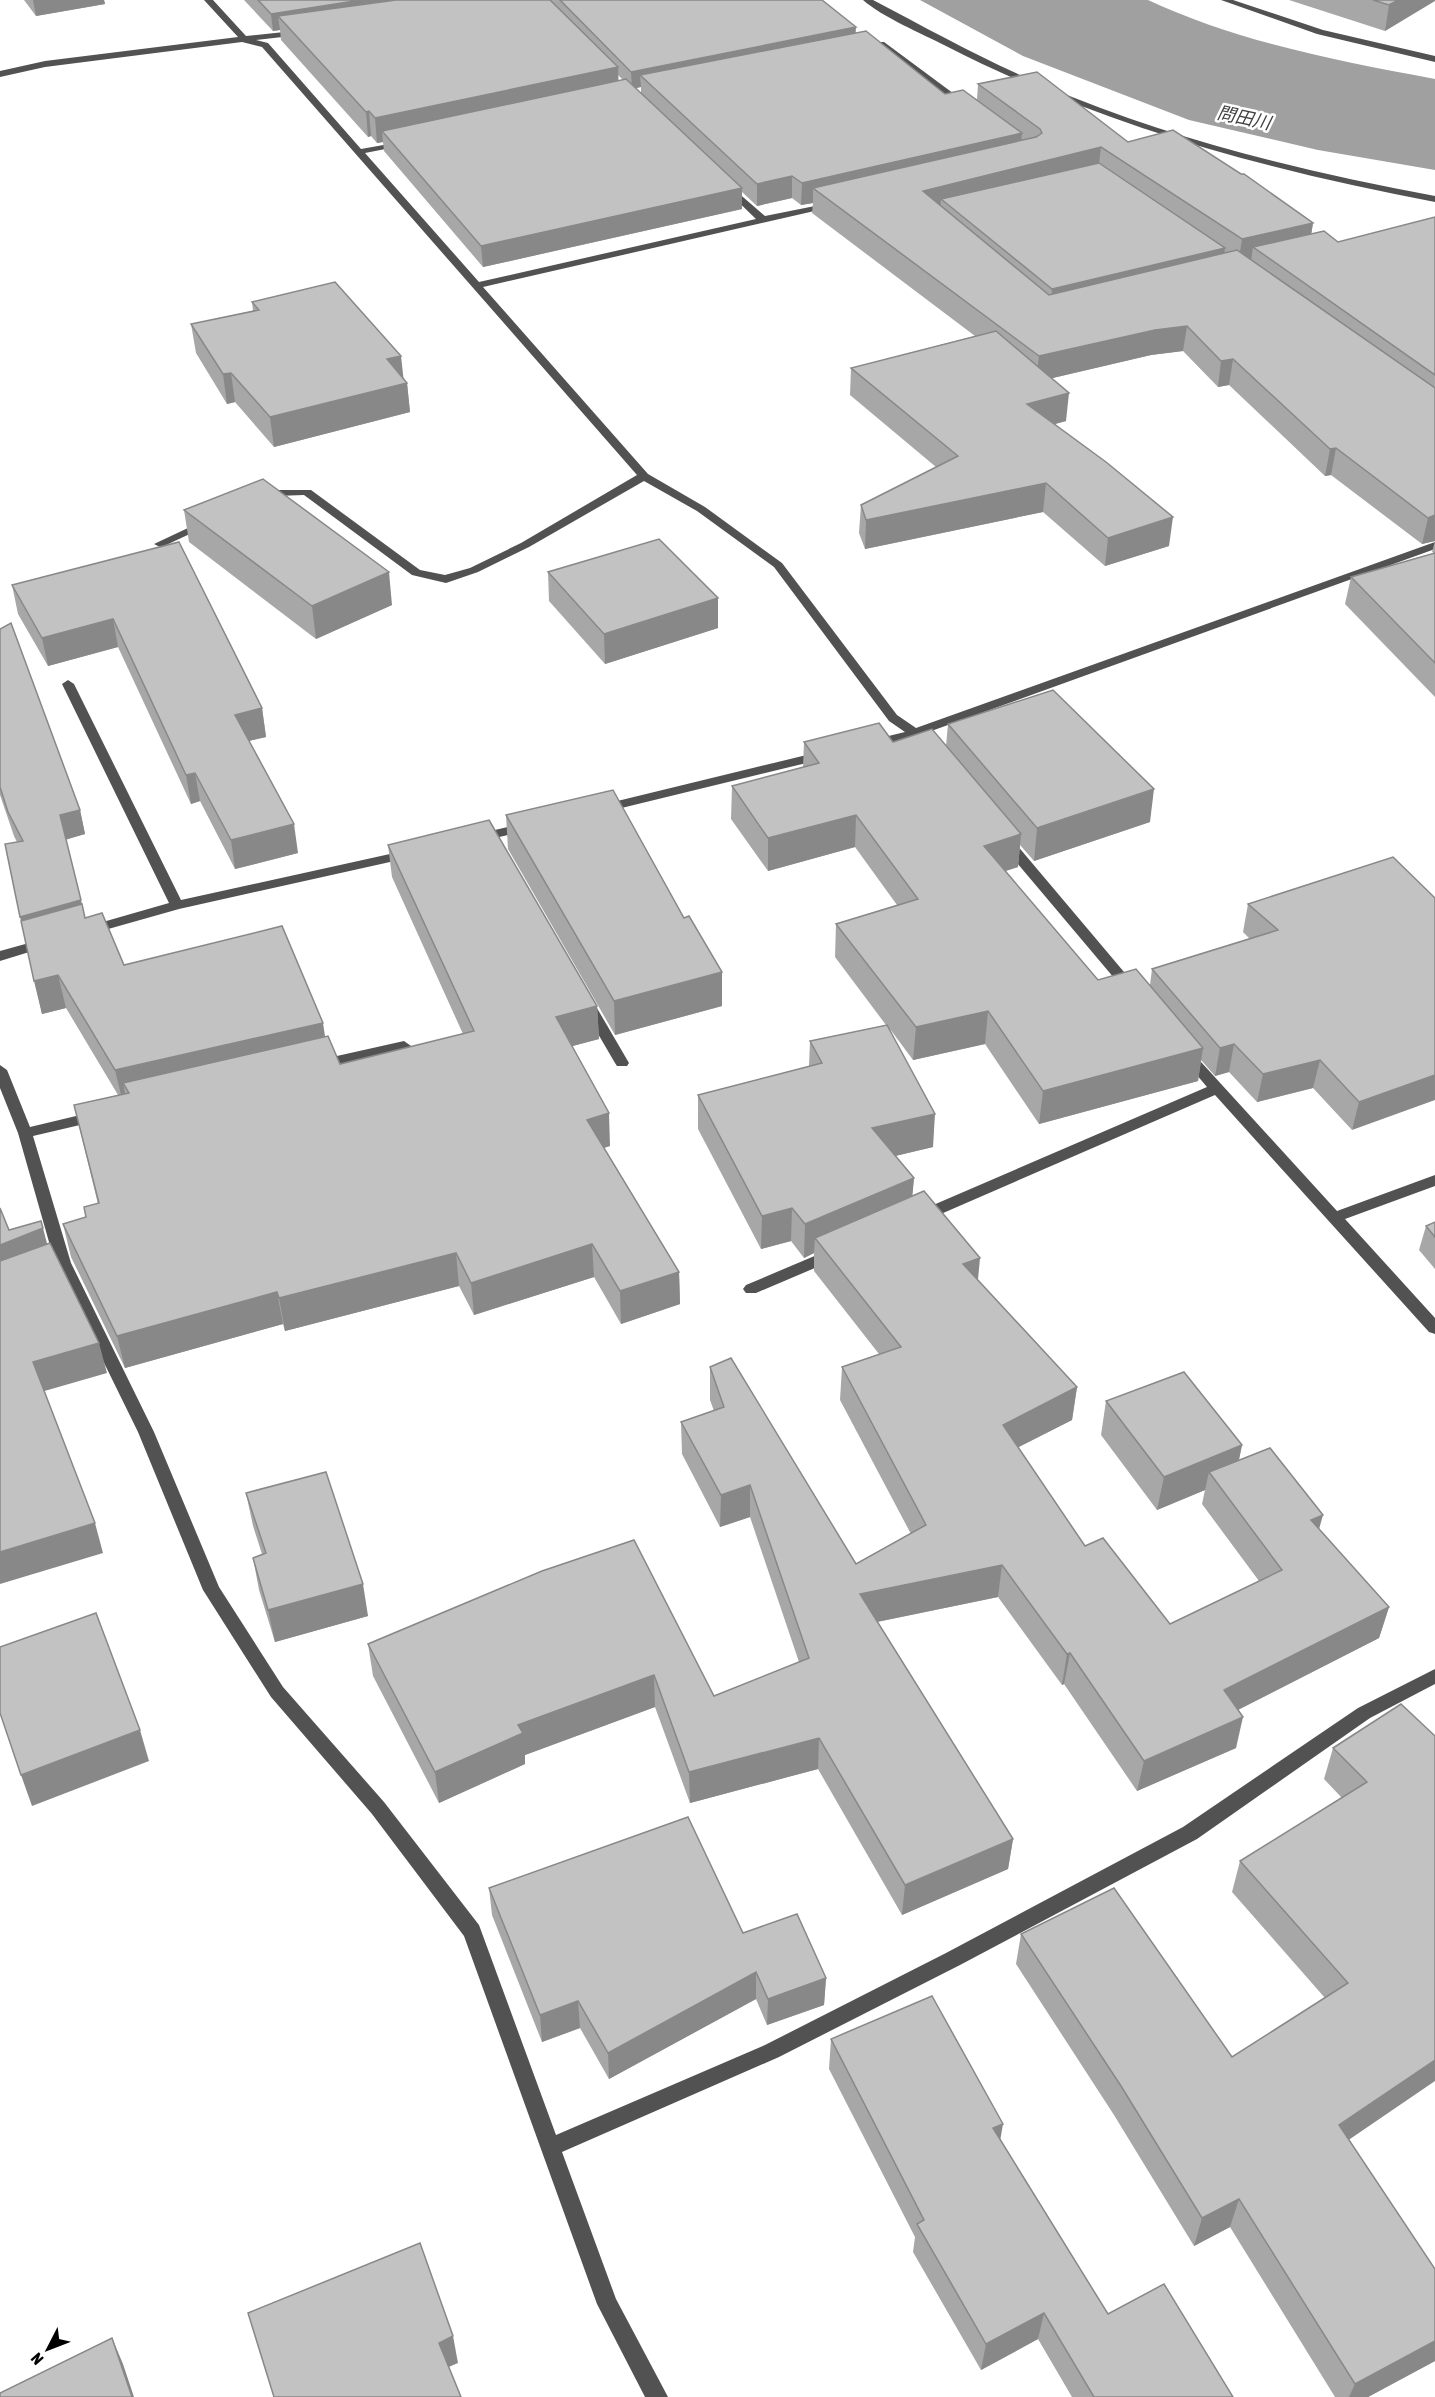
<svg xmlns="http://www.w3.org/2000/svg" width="1435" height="2397" font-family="'Asap Condensed','Noto Sans JP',sans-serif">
<rect width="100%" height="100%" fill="#fff"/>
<path fill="#a0a0a0" d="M920 0H1148C1238 42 1338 61 1435 79V170L1318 150 1189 120 1023 56Z"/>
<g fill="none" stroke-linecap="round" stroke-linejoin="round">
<g fill="#525252" fill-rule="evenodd">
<path d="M204 0H213L246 36 303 30 304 32 300 35 256 40 268 43 361 149 406 141V145L365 153 479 282 756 219 725 189 723 187 728 184 765 216 835 202 837 204 832 207 483 287 648 474 705 507 782 563 897 715 916 728 1435 542V549L923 734 934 750 928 754 924 753 912 738 872 748 868 747V741L905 732 889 721 774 567 697 511 644 481 529 547 478 572 446 583 412 575 304 495 275 496 263 501 257 498 273 490H311L420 570 445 575 470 568 521 543 637 475 262 47 242 42 45 67 0 77V71L45 61 238 37Z"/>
<path d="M863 0H873C930 30 986 61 1045 86 1170 139 1302 171 1435 196V202C1266 170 1100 125 946 46 923 34 882 17 863 0Z"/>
<path d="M1221 0H1233L1323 30 1435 56V62L1317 34Z"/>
<path d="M873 42H884L969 105 961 107 879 47H870L869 45Z"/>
<path d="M205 520 209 521V525L164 546 160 547 154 544Z"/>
<path d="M68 680 74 684 181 900 408 850 415 854 408 858 179 909 87 935 82 934 80 931 82 928 169 903 62 684Z"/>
<path d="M823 751 827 752V758L601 813 595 809 601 805Z"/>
<path d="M525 823 532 827 530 830 478 842 471 838 473 835Z"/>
<path d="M1006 837 1011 838 1135 985 1137 988 1135 991H1125L1001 844 999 841 1001 838Z"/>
<path d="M47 938 54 942 52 945 0 961V951Z"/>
<path d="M587 998 594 1003 629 1063 627 1066H617L615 1063 580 1003Z"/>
<path d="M404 1041 411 1046 409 1049 319 1070 312 1065 319 1060Z"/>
<path d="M1186 1049 1191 1051 1337 1211 1435 1175V1186L1345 1219 1435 1318V1334L1429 1332 1215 1095 927 1220H917L914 1216 917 1212 1207 1087 1179 1054Z"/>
<path d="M0 1065 7 1070 30 1127 97 1111 104 1116 97 1121 33 1136 71 1263 154 1432 219 1587 283 1687 384 1802 479 1925 556 2135 765 2045 946 1953 1183 1827 1358 1708 1435 1669V1684L1370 1718 1197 1839 960 1965 779 2057 562 2152 616 2299 668 2397H645L597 2304 464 1936 372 1814 271 1697 203 1590 138 1432 55 1263 18 1133 0 1088Z"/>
<path d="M831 1249 836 1251 839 1255 836 1259 756 1293H746L743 1289 746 1285Z"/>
</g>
</g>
<g fill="#a7a7a7" fill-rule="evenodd">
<path d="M24 0H104L105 4 36 16Z"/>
<path d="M244 0H822L856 33 945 94 977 100 978 84 1128 142 1313 223 1311 234 1338 242 1435 217V697L1345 604 1351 577 1434 553 1432 552 1435 541 1422 544 1331 475 1325 476 1229 385 1218 387 1183 351 1151 355 1052 378 1066 421 1055 424 1169 546 1105 566 1043 512 865 549 859 533 861 505 936 467 850 395 851 368 975 336 812 213 813 203 801 205 792 198 757 206 742 192V209L483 267 384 151 383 142 377 143 371 136 368 137 281 40 280 30 273 31ZM618 75 623 80 618 81ZM641 87V93L635 88Z"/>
<path d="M1289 0H1435L1385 31Z"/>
<path d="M252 302 403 378 407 383 410 412 274 447 235 402 227 404 196 353 191 324 253 311Z"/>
<path d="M184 510 392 605 316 639 189 542Z"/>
<path d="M179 542 262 708 266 737 249 741 298 853 235 869 200 801 191 804 118 647 48 666 18 614 12 585Z"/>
<path d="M548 572 718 628 605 664 549 601Z"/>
<path d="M0 629 80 810 85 834 66 839 85 918 124 965 325 1037 340 1064 463 1034 392 877 388 845 597 1006 599 1039 572 1046 610 1146 604 1148 679 1272 680 1304 621 1324 594 1277 474 1315 459 1286 285 1331 283 1324 125 1368 71 1257 63 1224 86 1217 98 1204 74 1105 118 1095 66 1008 42 1014 5 844 17 842 14 836 0 795Z"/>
<path d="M948 724 1150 822 1034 861 1020 845 1018 867 1005 871 1098 980 1150 985 1152 969 1250 939 1243 932 1248 904 1435 898 1352 1130 1313 1088 1257 1102 1229 1072 1215 1076 1201 1060 1198 1081 1039 1124 985 1044 913 1060 890 1029 933 1147 895 1156 914 1178 912 1196 978 1280 1077 1387 1072 1420 1018 1447 1085 1546 1170 1624 1259 1581 1202 1504 1205 1490 1157 1510 1101 1435 1106 1401 1242 1445 1239 1460 1319 1529 1389 1607 1379 1638 1238 1710 1236 1748 1137 1791 1064 1684 1062 1685 998 1597 877 1622 1013 1839 1008 1869 902 1915 818 1769 690 1803 655 1707 525 1755V1764L439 1803 373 1676 368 1644 542 1571 714 1696 799 1662 750 1517 720 1527 682 1454 681 1422 714 1411 710 1400V1367L856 1564 911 1534 840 1400 842 1367 879 1354 814 1271V1253L804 1258 791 1241 761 1249 698 1129V1095L809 1066 810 1041 886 1025 835 957 836 924 897 905 855 847 768 871 731 819 732 786 803 767 804 742H893L946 746Z"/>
<path d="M506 815 684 918 722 1006 615 1035 508 849Z"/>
<path d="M1435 1222V1269L1419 1250 1426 1226Z"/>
<path d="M246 1493 368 1616 275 1642 259 1590 253 1558 262 1554 253 1526Z"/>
<path d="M1401 1704 1349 2140 1435 2269V2361L1368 2397H1335L1230 2227 1194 2246 1114 2115 1016 1964 1021 1934 1232 2057 1325 1998 1232 1892 1240 1861 1342 1798 1324 1779 1333 1748Z"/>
<path d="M489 1888 743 1933 826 1978 824 2005 767 2025 756 1999 609 2079 580 2028 542 2042 492 1915Z"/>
<path d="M831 2039 1000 2139 1108 2314 1233 2397H1072L1038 2339 981 2370 913 2252 915 2237 829 2069Z"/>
</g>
<g fill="#888">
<path d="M33 0H104L105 4 36 16Z"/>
<path d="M361 0H433L278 16 280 30 273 31 271 14Z"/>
<path d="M1398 0H1435V1L1385 31 1389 5Z"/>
<path d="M856 27 855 44 640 75 641 87 632 89 631 72Z"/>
<path d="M618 67 619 92 382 131 383 142 377 143 375 118Z"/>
<path d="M369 111 371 136 368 137 366 112Z"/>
<path d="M1022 133 1020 155 813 188V203L801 205 802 183Z"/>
<path d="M1101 147 1098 172 941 199 940 211 923 191Z"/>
<path d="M792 176V198L757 206V184Z"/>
<path d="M742 188V209L483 267 481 246Z"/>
<path d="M1313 223 1309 249 1253 247 1251 262 1238 265 1242 239Z"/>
<path d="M1225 248 1223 268 1051 310 1052 289Z"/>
<path d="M1187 326 1183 351 1151 355 1036 382 1039 356 1155 330Z"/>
<path d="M401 356 404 383H407L410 412 274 447 270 417 387 359Z"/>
<path d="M1233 359 1229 385 1218 387 1221 361Z"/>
<path d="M231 373 235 402 227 404 223 374Z"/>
<path d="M1069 393 1066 421 1025 432 1027 404Z"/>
<path d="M1336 448 1331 475 1325 476 1330 449Z"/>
<path d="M1046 483 1043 512 865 549 866 520Z"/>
<path d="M1435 515V541L1422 544 1428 518Z"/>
<path d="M1173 517 1169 546 1105 566 1108 538Z"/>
<path d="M389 572 392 605 316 639 312 606Z"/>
<path d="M718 598V628L605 664 604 634Z"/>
<path d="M113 619 118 647 48 666 42 638Z"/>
<path d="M262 708 266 737 240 743 235 715Z"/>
<path d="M195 773 200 801 191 804 186 775Z"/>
<path d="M1154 789 1150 822 1034 861 1037 828Z"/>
<path d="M80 810 85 834 65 840 60 815Z"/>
<path d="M856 815 855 847 768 871V838Z"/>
<path d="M294 824 298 853 235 869 231 840Z"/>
<path d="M1021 834 1018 867 981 879 984 846Z"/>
<path d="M81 900 86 924 26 941 20 917Z"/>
<path d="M722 972V1006L615 1035 614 1001Z"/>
<path d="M58 975 66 1008 42 1014 34 981Z"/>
<path d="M597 1006 599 1039 558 1050 556 1017Z"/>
<path d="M988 1011 985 1044 913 1060 916 1027Z"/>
<path d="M323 1023 328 1056 129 1093 123 1083 127 1102 123 1103 115 1070Z"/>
<path d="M1234 1044 1229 1072 1215 1076 1220 1048Z"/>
<path d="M1203 1048 1198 1081 1039 1124 1043 1091Z"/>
<path d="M1320 1060 1313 1088 1257 1102 1263 1074Z"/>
<path d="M1435 1075V1100L1352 1130 1359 1102Z"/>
<path d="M609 1113 610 1146 589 1152 587 1120Z"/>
<path d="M935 1114 933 1147 870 1162 872 1128Z"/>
<path d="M914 1178 911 1211 815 1238 814 1253 804 1258 805 1224Z"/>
<path d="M792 1208 791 1241 761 1249 762 1216Z"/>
<path d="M43 1228 51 1259 0 1278V1245Z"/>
<path d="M592 1244 594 1277 474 1315 471 1283Z"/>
<path d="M456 1253 459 1286 285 1331 279 1298Z"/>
<path d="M980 1258 977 1290 963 1264Z"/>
<path d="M679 1272 680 1304 621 1324 620 1291Z"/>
<path d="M277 1292 283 1324 125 1368 117 1336Z"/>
<path d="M99 1343 107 1373 41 1392 33 1362Z"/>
<path d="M1077 1387 1072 1420 999 1457 1003 1425Z"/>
<path d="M1242 1445 1235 1478 1209 1472 1205 1490 1157 1510 1164 1477Z"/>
<path d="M750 1485V1517L720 1527 721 1495Z"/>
<path d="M1323 1515 1314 1547 1311 1520Z"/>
<path d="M95 1523 103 1553 0 1584V1552Z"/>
<path d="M1002 1565 998 1597 857 1626 860 1594Z"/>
<path d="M363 1584 368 1616 275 1642 268 1610Z"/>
<path d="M1389 1607 1379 1638 1216 1721 1224 1690Z"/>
<path d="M1070 1653 1064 1684 1062 1685 1067 1654Z"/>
<path d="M654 1675 655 1707 525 1755V1764L439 1803 435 1772 518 1725Z"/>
<path d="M1243 1717 1236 1748 1137 1791 1144 1761Z"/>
<path d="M140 1730 149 1761 32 1806 21 1775Z"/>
<path d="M819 1738 818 1769 690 1803 689 1772Z"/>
<path d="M1013 1839 1008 1869 902 1915 905 1885Z"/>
<path d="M756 1972V1999L609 2079 608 2053Z"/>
<path d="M826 1978 824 2005 767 2025 768 1999Z"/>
<path d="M578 2001 580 2028 542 2042 540 2015Z"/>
<path d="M1435 2060V2081L1328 2154 1339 2125Z"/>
<path d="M1003 2124 998 2153 993 2128Z"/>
<path d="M1239 2199 1230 2227 1194 2246 1202 2218Z"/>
<path d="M1044 2313 1038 2339 981 2370 986 2344Z"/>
<path d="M453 2336 458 2363 444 2369 439 2343Z"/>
<path d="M112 2338 123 2364 134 2397H132Z"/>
<path d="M1435 2341V2361L1368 2397H1349L1355 2384Z"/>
</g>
<g fill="#c2c2c2" stroke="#888" stroke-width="1.5">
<path d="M258 0H361L271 14Z"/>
<path d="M396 0H550L618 67 375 118 369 111 366 112 278 16Z"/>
<path d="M560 0H822L856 27 631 72Z"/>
<path d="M1373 0H1398L1389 5Z"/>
<path d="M866 31 945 94 963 90 1022 133 802 183 792 176 757 184 640 75Z"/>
<path d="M1037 72 1128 142 1173 130 1241 174H1244L1313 223 1242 239 1101 147 923 191 1049 295 1237 250 1435 388V515L1428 518 1336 448 1330 449 1233 359 1221 361 1187 326 1155 330 1039 356 813 188 1036 137 1042 133 1040 129 978 84Z"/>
<path d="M626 79 742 188 481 246 382 131Z"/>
<path d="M1099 163 1225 248 1052 289 941 199Z"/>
<path d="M1435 217V375L1253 247 1324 231 1338 242Z"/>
<path d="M335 282 401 356 387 359 407 383 270 417 231 373 223 374 191 324 259 310 252 302Z"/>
<path d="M996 331 1069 393 1027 404 1106 462 1173 517 1108 538 1046 483 866 520 861 505 958 456 851 368Z"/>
<path d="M263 479 389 572 312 606 184 510Z"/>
<path d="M659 539 718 598 604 634 548 572Z"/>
<path d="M179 542 262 708 235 715 294 824 231 840 195 773 186 775 113 619 42 638 12 585Z"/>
<path d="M1435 553V663L1351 577Z"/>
<path d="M11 623 80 810 60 815 81 900 20 917 5 844 23 841 8 812 0 787V629Z"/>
<path d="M1053 690 1154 789 1037 828 948 724Z"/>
<path d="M879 723 893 742 932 729 1021 834 984 846 1098 980 1136 969 1203 1048 1043 1091 988 1011 916 1027 836 924 918 899 856 815 768 838 732 786 819 763 804 742Z"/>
<path d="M613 790 684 918 689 916 722 972 614 1001 506 815Z"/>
<path d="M489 820 597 1006 556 1017 609 1113 587 1120 679 1272 620 1291 592 1244 471 1283 456 1253 279 1298 277 1292 117 1336 63 1224 86 1217 84 1207 99 1203 74 1105 129 1093 123 1083 328 1036 340 1064 474 1031 388 845Z"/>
<path d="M1393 857 1435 898V1075L1359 1102 1320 1060 1263 1074 1234 1044 1220 1048 1152 969 1278 930 1248 904Z"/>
<path d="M82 904 85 918 102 913 124 965 282 926 323 1023 115 1070 58 975 34 981 21 921Z"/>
<path d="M887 1025 935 1114 872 1128 914 1178 805 1224 792 1208 762 1216 698 1095 822 1063 810 1041Z"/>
<path d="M924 1191 980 1258 963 1264 1077 1387 1003 1425 1085 1546 1103 1538 1170 1624 1282 1570 1209 1472 1270 1448 1323 1515 1311 1520 1389 1607 1224 1690 1243 1717 1144 1761 1070 1653 1067 1654 1002 1565 860 1594 1013 1839 905 1885 819 1738 689 1772 654 1675 518 1725 523 1733 435 1772 368 1644 542 1571 634 1540 714 1696 809 1658 750 1485 721 1495 681 1422 724 1407 710 1367 731 1358 856 1564 926 1525 842 1367 901 1347 815 1238Z"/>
<path d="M0 1208 9 1230 41 1221 43 1228 0 1245Z"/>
<path d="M1435 1222V1237L1426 1226Z"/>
<path d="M50 1243 99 1343 33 1362 95 1523 0 1552V1261Z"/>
<path d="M1184 1372 1242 1445 1164 1477 1106 1401Z"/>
<path d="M326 1472 363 1584 268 1610 253 1558 266 1553 246 1493Z"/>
<path d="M96 1613 140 1730 21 1775 0 1713V1647Z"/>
<path d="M1401 1704 1435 1736V2060L1339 2125 1435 2269V2341L1355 2384 1239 2199 1202 2218 1121 2086 1021 1934 1114 1888 1232 2057 1348 1983 1240 1861 1367 1782 1333 1748Z"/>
<path d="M688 1817 743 1933 797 1914 826 1978 768 1999 756 1972 608 2053 578 2001 540 2015 489 1888Z"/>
<path d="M932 1996 1003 2124 993 2128 1108 2314 1164 2284 1233 2397H1094L1044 2313 986 2344 917 2224 924 2220 831 2039Z"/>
<path d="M420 2243 453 2336 439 2343 461 2397H274L248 2313Z"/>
<path d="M112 2338 132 2397H0V2393Z"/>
</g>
<g text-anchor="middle" stroke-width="5" stroke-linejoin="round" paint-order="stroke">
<g font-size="18" font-style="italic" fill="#414141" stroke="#fff">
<text transform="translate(1244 118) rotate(12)" y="6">問田川</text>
</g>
</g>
<g transform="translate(48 2349) rotate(228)" stroke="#ffffff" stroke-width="4.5" paint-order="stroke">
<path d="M0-4.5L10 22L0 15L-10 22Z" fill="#000000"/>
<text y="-9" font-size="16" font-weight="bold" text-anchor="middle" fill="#000000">N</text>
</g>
</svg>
